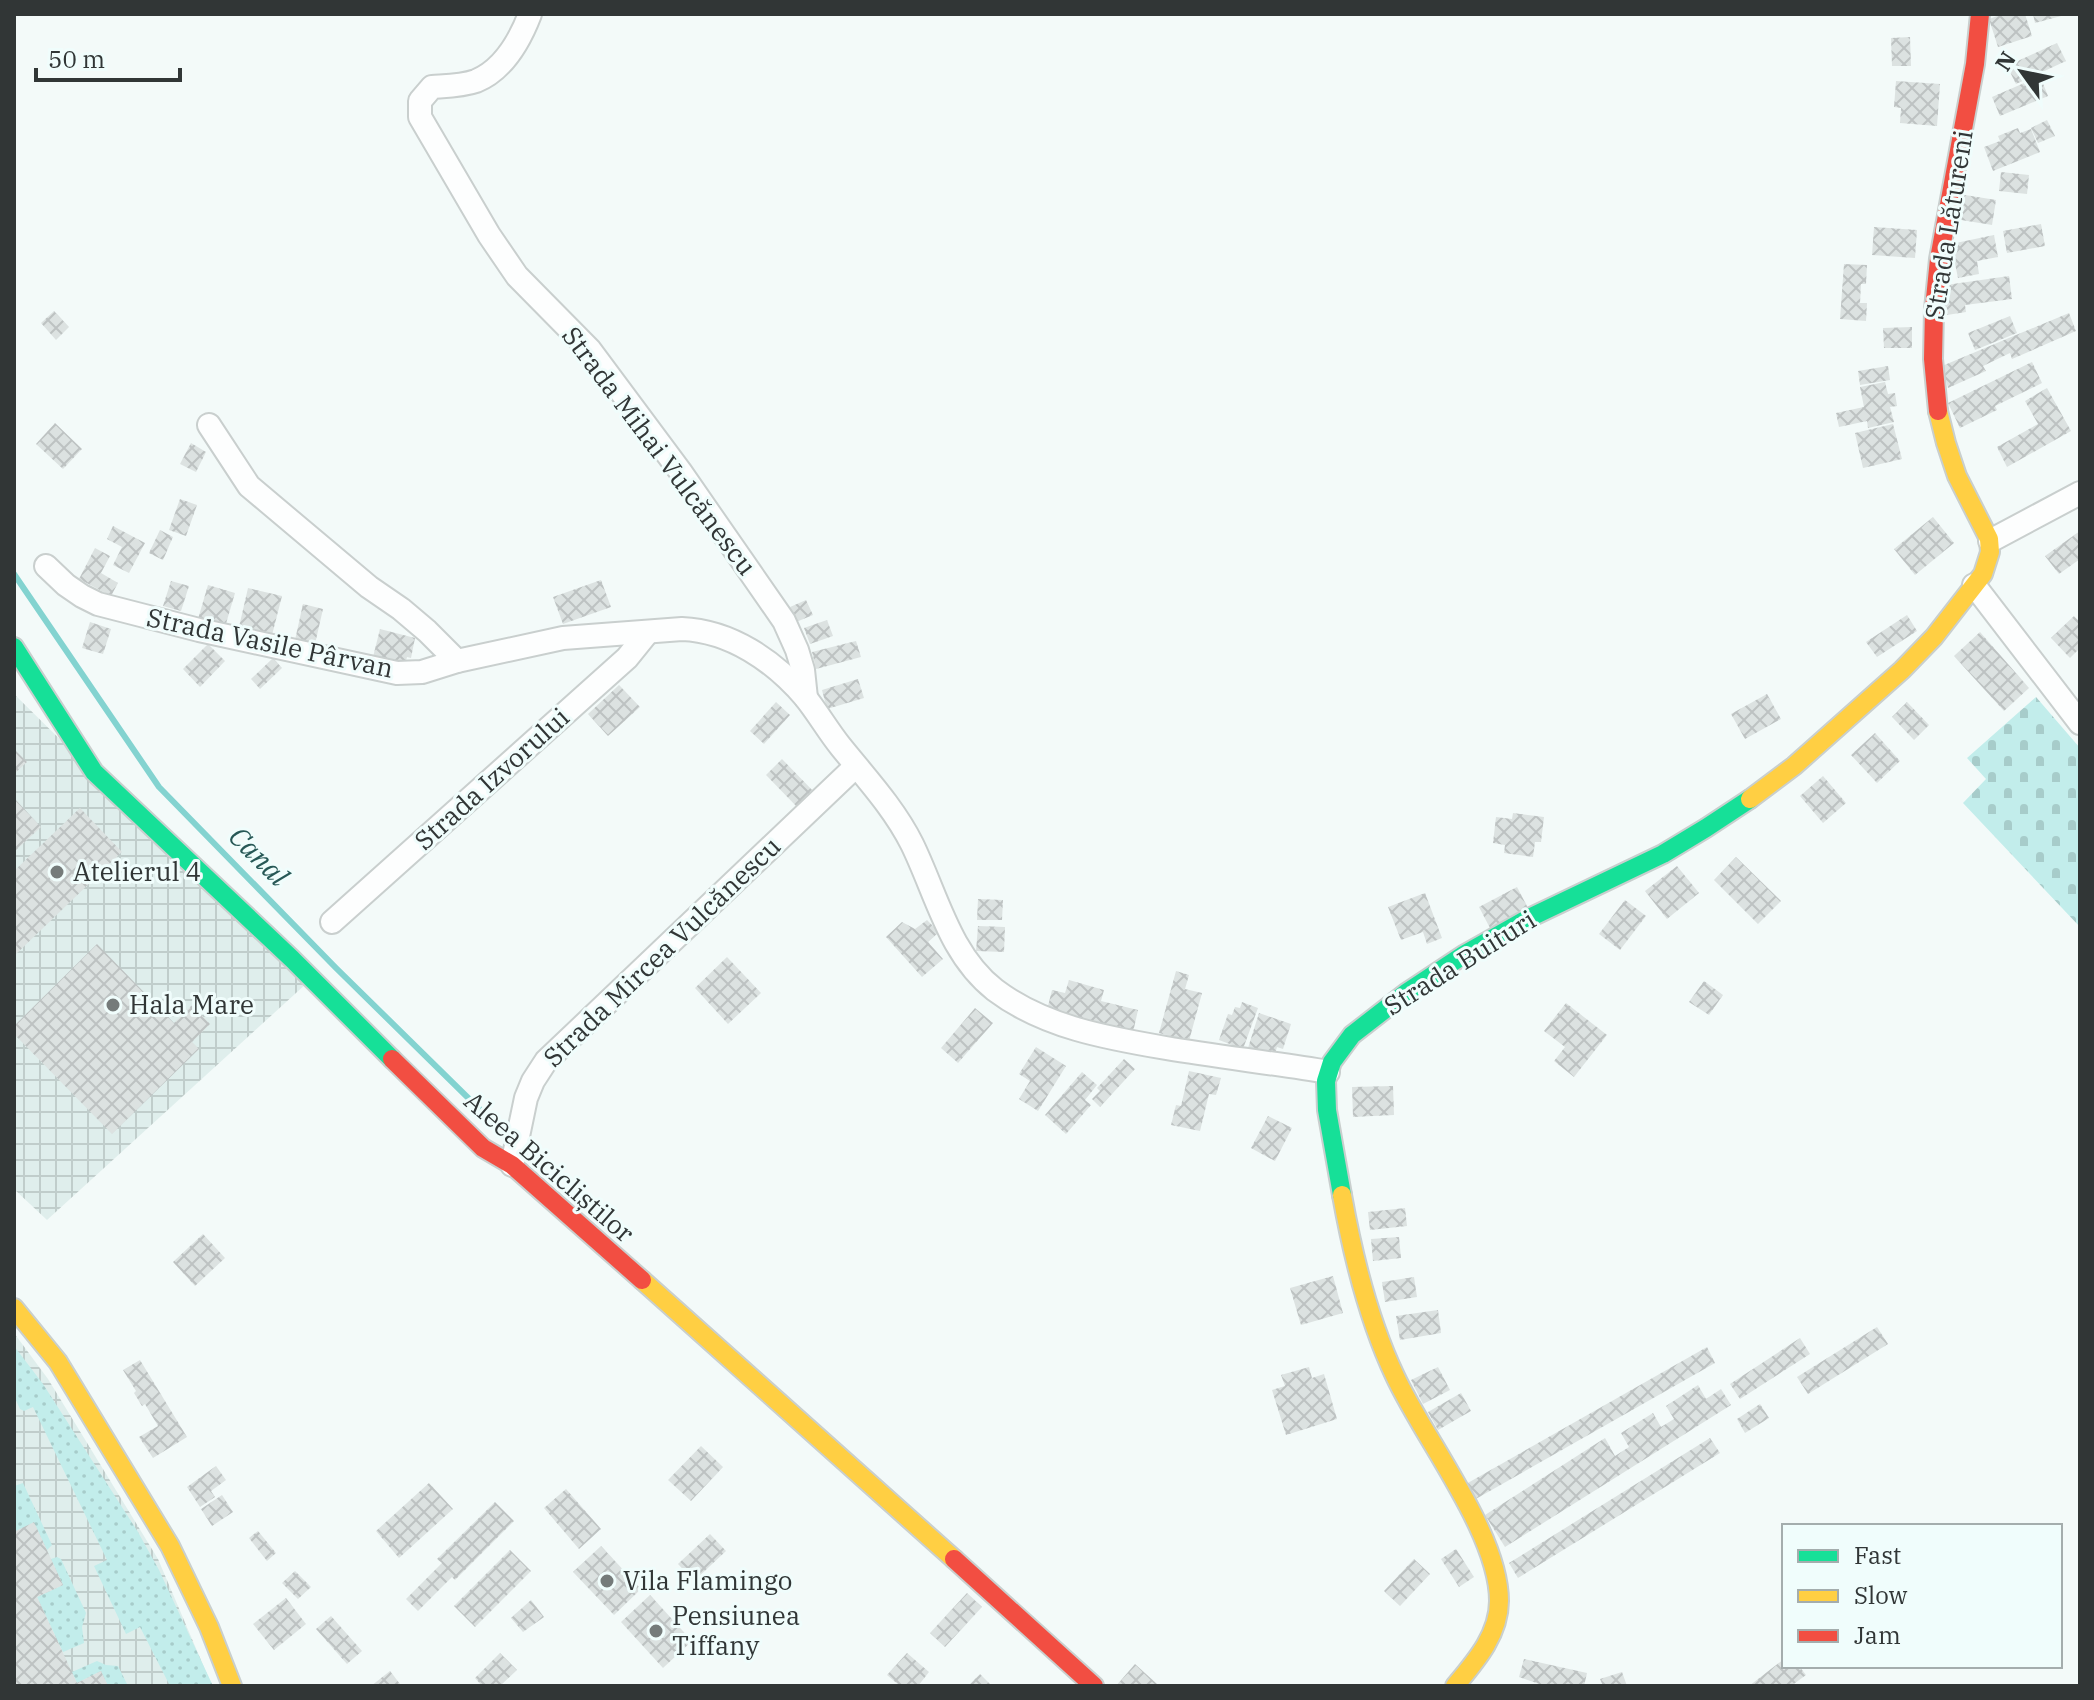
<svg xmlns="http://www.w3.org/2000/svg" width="2094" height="1700" font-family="'IBM Plex Serif',serif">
<defs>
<pattern id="industrial-grid" width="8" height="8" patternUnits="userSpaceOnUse" patternTransform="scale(2)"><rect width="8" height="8" fill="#dfeeec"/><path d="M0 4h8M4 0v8" fill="none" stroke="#c0cdcb"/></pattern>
<pattern id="grass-dots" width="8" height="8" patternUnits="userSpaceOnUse" patternTransform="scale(2)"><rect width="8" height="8" fill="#c2edeb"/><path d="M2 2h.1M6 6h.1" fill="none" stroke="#a7ccca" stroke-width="1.8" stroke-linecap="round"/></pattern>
<pattern id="cemetery-stones" width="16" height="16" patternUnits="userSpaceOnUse" patternTransform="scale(2)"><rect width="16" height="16" fill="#c2edeb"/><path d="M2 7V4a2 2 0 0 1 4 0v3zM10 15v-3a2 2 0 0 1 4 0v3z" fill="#a7ccca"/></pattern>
<pattern id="building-cross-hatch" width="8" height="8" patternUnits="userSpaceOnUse" patternTransform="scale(2)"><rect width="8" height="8" fill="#dce2e1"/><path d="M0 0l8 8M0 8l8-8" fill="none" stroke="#bdc2c2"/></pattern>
</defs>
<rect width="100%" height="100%" fill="#f3faf9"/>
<g fill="url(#industrial-grid)">
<path d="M14 694 307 983 47 1220 14 1189Z"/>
<path d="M14 1333 48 1379 158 1559 212 1686H14Z"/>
</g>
<g fill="url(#grass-dots)">
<path d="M14 1346 43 1384 138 1532 159 1570 213 1686H170L140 1627 126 1634 94 1566 107 1560 33 1407 24 1411 20 1409 14 1396Z"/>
<path d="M23 1483 52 1545 47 1550 34 1523 14 1532V1486Z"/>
<path d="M57 1557 61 1559 86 1613 82 1627 84 1643 63 1652 37 1597 63 1585 51 1559Z"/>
<path d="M97 1661 106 1665 118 1666 128 1686H108L101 1671 77 1683 72 1672Z"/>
</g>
<path fill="url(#cemetery-stones)" d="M2036 697 2080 748V927L1963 803 1986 779 1967 758Z"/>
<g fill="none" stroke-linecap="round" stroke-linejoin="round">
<path stroke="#83d3d0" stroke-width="6" d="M14 574 159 787 336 968 510 1139"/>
</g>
<g fill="url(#building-cross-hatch)">
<path d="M2003 14H2025L2032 36 1998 47 1989 19Z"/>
<path d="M2033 14H2065V15L2035 23Z"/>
<path d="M1910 37 1911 66H1892L1891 38Z"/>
<path d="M2057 43 2066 61 2016 84 2007 66Z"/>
<path d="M2040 76 2048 96 2000 116 1992 97Z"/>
<path d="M1896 81 1940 84 1937 126 1900 123 1901 108 1894 107Z"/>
<path d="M2047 120 2055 136 2038 143 2031 128Z"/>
<path d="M2018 128 2020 133 2031 129 2040 152 1993 171 1984 147 2000 141 1998 136Z"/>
<path d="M2001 172 2029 175 2027 194 1999 191Z"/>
<path d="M1959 194 1996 200 1992 225 1955 219Z"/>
<path d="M2041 224 2045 246 2007 253 2003 231Z"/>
<path d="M1874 227 1917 230 1915 258 1872 255Z"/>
<path d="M1994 235 1998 257 1977 261 1979 274 1958 278 1951 244Z"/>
<path d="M1844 264 1867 265 1866 284H1861L1860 303H1867L1866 321 1840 319Z"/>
<path d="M2009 276 2012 299 1965 305 1966 312 1947 315 1939 286Z"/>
<path d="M54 311 69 327 56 340 41 323Z"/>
<path d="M2069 313 2076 331 2012 359 2010 353 1983 366 1986 371 1948 388 1942 366Z"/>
<path d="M2010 316 2017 333 1975 350 1968 333Z"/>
<path d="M1912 327V348H1884L1883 328Z"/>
<path d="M2032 362 2042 383 1995 406 1997 410 1960 428 1948 403Z"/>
<path d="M1888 366 1890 380 1860 385 1858 371Z"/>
<path d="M1885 382 1888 394 1895 393 1897 406 1890 407 1894 422 1868 428 1867 421 1839 427 1836 413 1864 407 1860 387Z"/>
<path d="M2047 388 2071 431 2007 467 1997 447 2038 424 2025 401Z"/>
<path d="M55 423 82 449 63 469 36 444Z"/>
<path d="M1893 424 1902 459 1863 468 1855 433Z"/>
<path d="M191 443 206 452 196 472 180 464Z"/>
<path d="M180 499 197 505 186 536 169 530Z"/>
<path d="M1933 517 1954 543 1915 575 1894 549Z"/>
<path d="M113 526 145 543 129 573 113 565 122 547 107 539Z"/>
<path d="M160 530 173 537 163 560 149 553Z"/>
<path d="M2080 531V559L2059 574 2045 556Z"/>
<path d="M95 548 110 556 101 573 118 583 111 596 79 579Z"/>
<path d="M601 580 611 607 563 624 553 597Z"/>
<path d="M171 581 189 586 181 611 163 606Z"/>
<path d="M208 585 235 593 225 627 198 619Z"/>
<path d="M248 588 282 596 272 635 239 627Z"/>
<path d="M806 600 813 615 796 622 790 607Z"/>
<path d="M303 604 323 609 315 644 295 640Z"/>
<path d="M1907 615 1917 631 1877 657 1866 642Z"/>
<path d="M2074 616 2080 622V648L2070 658 2051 638Z"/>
<path d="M827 620 833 636 810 644 804 628Z"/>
<path d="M90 622 111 629 103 654 82 648Z"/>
<path d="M380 629 415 638 411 658 407 657 405 665 373 657Z"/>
<path d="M1980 632 2029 688 2004 711 1954 656Z"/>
<path d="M856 641 861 657 816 669 812 652Z"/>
<path d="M208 644 225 661 200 687 183 669Z"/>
<path d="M273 658 282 668 260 689 251 679Z"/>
<path d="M858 679 864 698 827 709 822 690Z"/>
<path d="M619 685 640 707 608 736 588 714Z"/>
<path d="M1767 694 1781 719 1745 739 1731 714Z"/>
<path d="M776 702 790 715 764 744 750 731Z"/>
<path d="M1907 702 1929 725 1914 740 1892 717Z"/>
<path d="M1875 733 1900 761 1877 783 1851 755Z"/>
<path d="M14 749 27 762 14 774Z"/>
<path d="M782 759 815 793 799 809 766 775Z"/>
<path d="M1823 776 1846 803 1823 823 1800 796Z"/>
<path d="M14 798 41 827 14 852Z"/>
<path d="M80 808 122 852 14 956V871Z"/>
<path d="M1513 813 1544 817 1541 842H1535L1533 857 1504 853 1505 845 1493 843 1496 817 1512 819Z"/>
<path d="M1736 857 1781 901 1758 924 1714 880Z"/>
<path d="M1677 866 1699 893 1667 919 1645 891Z"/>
<path d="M1517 887 1528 908 1490 928 1479 907Z"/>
<path d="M1425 893 1442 938 1427 944 1423 932 1401 940 1388 907Z"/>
<path d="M978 899 1003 900 1002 920H977Z"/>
<path d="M1625 900 1646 916 1620 950 1599 934Z"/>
<path d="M927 920 939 932 928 942 943 959 922 977 886 937 902 922 915 929Z"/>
<path d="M978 926 1005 927 1004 952 976 951Z"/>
<path d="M97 944 174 1023 192 1005 210 1024 192 1042 199 1049 112 1134 14 1034V1026Z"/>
<path d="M727 957 761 993 728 1024 695 988Z"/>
<path d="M1176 971 1189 975 1185 989 1202 993 1189 1041 1159 1033Z"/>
<path d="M1069 980 1104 990 1101 1001 1138 1010 1132 1037 1051 1015 1053 1008 1048 1006 1052 990 1065 993Z"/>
<path d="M1704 981 1723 995 1709 1015 1689 1002Z"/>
<path d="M1242 1002 1258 1008 1243 1049 1219 1040 1228 1014 1232 1015 1235 1007 1240 1008Z"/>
<path d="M1566 1003 1607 1035 1574 1077 1554 1061 1565 1047 1544 1031Z"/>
<path d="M975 1008 993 1023 958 1063 941 1048Z"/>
<path d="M1259 1013 1291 1024 1283 1049 1277 1047 1274 1057 1248 1048Z"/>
<path d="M1036 1047 1066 1066 1038 1111 1019 1099 1030 1081 1019 1074Z"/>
<path d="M1124 1059 1135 1069 1100 1107 1092 1099 1100 1091 1097 1088Z"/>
<path d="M1189 1071 1221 1078 1216 1095 1209 1094 1200 1131 1171 1125 1176 1105 1181 1106Z"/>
<path d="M1082 1072 1097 1085 1085 1100 1091 1105 1066 1134 1045 1115Z"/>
<path d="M1393 1086 1394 1115 1353 1117 1352 1087Z"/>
<path d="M1268 1116 1292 1128 1275 1161 1251 1148Z"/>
<path d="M1405 1208 1407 1226 1370 1230 1368 1212Z"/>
<path d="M203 1234 225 1258 195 1286 173 1262Z"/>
<path d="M1399 1237 1401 1258 1373 1261 1371 1239Z"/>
<path d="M1333 1276 1343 1313 1301 1325 1290 1288Z"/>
<path d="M1414 1277 1417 1297 1385 1302 1382 1282Z"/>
<path d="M1438 1310 1441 1333 1400 1340 1396 1316Z"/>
<path d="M1877 1327 1888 1344 1808 1394 1797 1377Z"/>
<path d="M1800 1338 1810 1354 1740 1399 1730 1384Z"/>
<path d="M1707 1347 1715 1363 1474 1500 1466 1484Z"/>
<path d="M140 1360 187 1437 153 1458 139 1437 158 1426 145 1404 142 1406 134 1393 136 1391 123 1370Z"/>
<path d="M1309 1367 1312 1378 1324 1374 1337 1419 1286 1435 1272 1390 1285 1386 1281 1375Z"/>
<path d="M1438 1367 1450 1390 1423 1404 1411 1380Z"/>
<path d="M1698 1385 1706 1399 1721 1389 1731 1405 1505 1547 1485 1515 1605 1438 1615 1456 1629 1447 1621 1433 1653 1413 1661 1427 1674 1419 1666 1406Z"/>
<path d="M1461 1393 1471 1411 1438 1430 1428 1412Z"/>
<path d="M1760 1404 1769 1418 1745 1433 1737 1419Z"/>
<path d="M1710 1438 1720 1453 1518 1578 1509 1563Z"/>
<path d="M701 1446 723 1467 691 1501 668 1480Z"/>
<path d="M216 1466 226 1480 211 1491 215 1497 200 1507 187 1487Z"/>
<path d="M429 1483 453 1509 399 1558 376 1531Z"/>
<path d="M566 1489 601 1529 579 1549 544 1508Z"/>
<path d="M222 1495 233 1512 212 1526 201 1509Z"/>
<path d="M495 1502 514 1521 455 1580 452 1577 418 1611 406 1599 442 1563 437 1559Z"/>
<path d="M34 1522 63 1585 37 1597 77 1683 101 1671 108 1686H14V1532Z"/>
<path d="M258 1531 276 1553 267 1561 249 1538Z"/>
<path d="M710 1534 726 1551 694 1581 678 1564Z"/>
<path d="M601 1546 641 1589 614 1615 573 1572Z"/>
<path d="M1456 1549 1474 1577 1459 1587 1441 1559Z"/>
<path d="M510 1550 531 1571 475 1627 454 1606Z"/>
<path d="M1414 1559 1430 1574 1400 1606 1384 1591Z"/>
<path d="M295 1571 311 1587 298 1599 282 1583Z"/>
<path d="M967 1593 982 1607 945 1647 930 1633Z"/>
<path d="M650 1595 692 1641 663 1668 621 1622Z"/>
<path d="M286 1598 306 1624 274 1650 253 1624Z"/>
<path d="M531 1600 544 1617 523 1632 511 1618Z"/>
<path d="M331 1616 362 1651 347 1664 316 1629Z"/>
<path d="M500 1653 517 1670 500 1686H482L475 1678Z"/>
<path d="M907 1653 929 1672 918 1686H900L887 1675Z"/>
<path d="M1524 1659 1587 1673 1584 1686H1545L1519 1677Z"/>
<path d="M1784 1659V1666H1799L1806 1675 1791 1686H1749Z"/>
<path d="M1135 1664 1157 1684 1155 1686H1116Z"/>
<path d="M390 1671 400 1684 398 1686H371Z"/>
<path d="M1622 1672 1627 1686H1603L1600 1679Z"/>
<path d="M980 1674 992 1686H968Z"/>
</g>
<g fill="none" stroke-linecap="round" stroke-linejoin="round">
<g stroke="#c9cfce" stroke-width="26">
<g id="street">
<path d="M530 14C520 40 503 70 476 81 462 86 446 86 432 87L420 101V117L489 235 517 276 590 350 680 471 784 621 797 650 803 670 806 698"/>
<path d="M209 425 249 486 369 587 401 609 427 631 457 661"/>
<path d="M1990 541 2080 493"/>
<path d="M46 566 66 585 82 596 98 604 199 630 397 673 422 672 457 661 563 638 682 629C731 631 774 661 805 697 818 713 828 731 841 747 866 778 894 808 912 844 937 895 949 954 995 990 1044 1027 1107 1038 1166 1048 1220 1057 1274 1063 1328 1072"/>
<path d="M1974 585 2080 723"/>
<path d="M332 922 627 658 648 632"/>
<path d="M512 1165 526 1098 533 1081 546 1061 856 766"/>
</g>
</g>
<g stroke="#c9cfce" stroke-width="22">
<g id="fast">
<path d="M14 647 94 772 292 959 392 1059"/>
<path d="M1342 1195 1327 1110 1326 1081 1332 1062 1352 1035 1406 993 1465 954 1527 919 1663 854 1706 828 1750 799"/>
</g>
</g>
<g stroke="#c9cfce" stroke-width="22">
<g id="slow">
<path d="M1750 799 1794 766 1902 670 1934 637 1983 574 1990 552 1989 539 1957 476 1946 443 1938 411"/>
<path d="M1342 1195C1353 1257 1368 1319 1395 1376 1424 1439 1499 1533 1499 1601 1499 1635 1475 1662 1455 1686"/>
<path d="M642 1280 954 1559"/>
<path d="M14 1308 58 1362 170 1546 209 1627 232 1686"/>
</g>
</g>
<g stroke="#c9cfce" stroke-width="22">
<g id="jam">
<path d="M1938 411 1933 359 1934 309 1939 259 1975 64 1980 14"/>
<path d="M392 1059 483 1148 512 1165 642 1280"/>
<path d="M954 1559 1094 1686"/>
</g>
</g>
<use href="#street" stroke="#fdfefe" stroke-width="22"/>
<use href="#fast" stroke="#16e098" stroke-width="18"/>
<use href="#slow" stroke="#ffcf43" stroke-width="18"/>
<use href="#jam" stroke="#f24e42" stroke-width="18"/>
</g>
<g fill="#757b7a" stroke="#f0fdfc" stroke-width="3">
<circle cx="57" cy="872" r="8"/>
<circle cx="113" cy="1005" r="8"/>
<circle cx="607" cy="1581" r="8"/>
<circle cx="656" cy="1631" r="8"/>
</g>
<g text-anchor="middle" stroke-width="6" stroke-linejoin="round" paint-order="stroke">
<g font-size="26" fill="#313636" stroke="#f0fdfc">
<text transform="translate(1949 225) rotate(-81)" y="9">Strada Lătureni</text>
<text transform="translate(659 451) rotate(53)" y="9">Strada Mihai Vulcănescu</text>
<text transform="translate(270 643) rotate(12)" y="9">Strada Vasile Pârvan</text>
<text transform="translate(492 779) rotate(-42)" y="9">Strada Izvorului</text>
<text transform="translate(662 952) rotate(-44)" y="9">Strada Mircea Vulcănescu</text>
<text transform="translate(1460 963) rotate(-32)" y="9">Strada Buituri</text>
<text transform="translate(549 1167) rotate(41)" y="9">Aleea Bicicliștilor</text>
</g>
<g font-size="26" fill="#313636" stroke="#f0fdfc" text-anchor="start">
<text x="73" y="881">Atelierul 4</text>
<text x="129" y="1014">Hala Mare</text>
<text x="623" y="1590">Vila Flamingo</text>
<text x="672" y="1625">Pensiunea<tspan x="672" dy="30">Tiffany</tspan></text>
</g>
<g font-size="28" font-style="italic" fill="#275856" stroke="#f0fdfc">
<text transform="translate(259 856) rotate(45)" y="10">Canal</text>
</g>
</g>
<rect width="2094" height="1700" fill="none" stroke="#313636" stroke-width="32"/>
<rect x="1782" y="1524" width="280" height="144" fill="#f0fdfc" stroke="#a4adad" stroke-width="2"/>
<rect x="1798" y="1550" width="40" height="12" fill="#16e098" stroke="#a4adad" stroke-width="2"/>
<text x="1854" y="1564" font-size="24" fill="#313636">Fast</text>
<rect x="1798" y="1590" width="40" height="12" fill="#ffcf43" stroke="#a4adad" stroke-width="2"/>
<text x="1854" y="1604" font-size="24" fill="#313636">Slow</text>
<rect x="1798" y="1630" width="40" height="12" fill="#f24e42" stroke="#a4adad" stroke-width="2"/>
<text x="1854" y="1644" font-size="24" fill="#313636">Jam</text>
<g transform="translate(2022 72) rotate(303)" stroke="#f0fdfc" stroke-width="6" paint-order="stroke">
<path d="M0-6L14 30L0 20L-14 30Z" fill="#313636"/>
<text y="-12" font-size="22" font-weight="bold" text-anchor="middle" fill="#313636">N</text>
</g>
<path d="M36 68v12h144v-12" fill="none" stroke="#313636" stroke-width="4"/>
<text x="48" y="68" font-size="24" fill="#313636" stroke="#f0fdfc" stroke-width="6" paint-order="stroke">50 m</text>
</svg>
